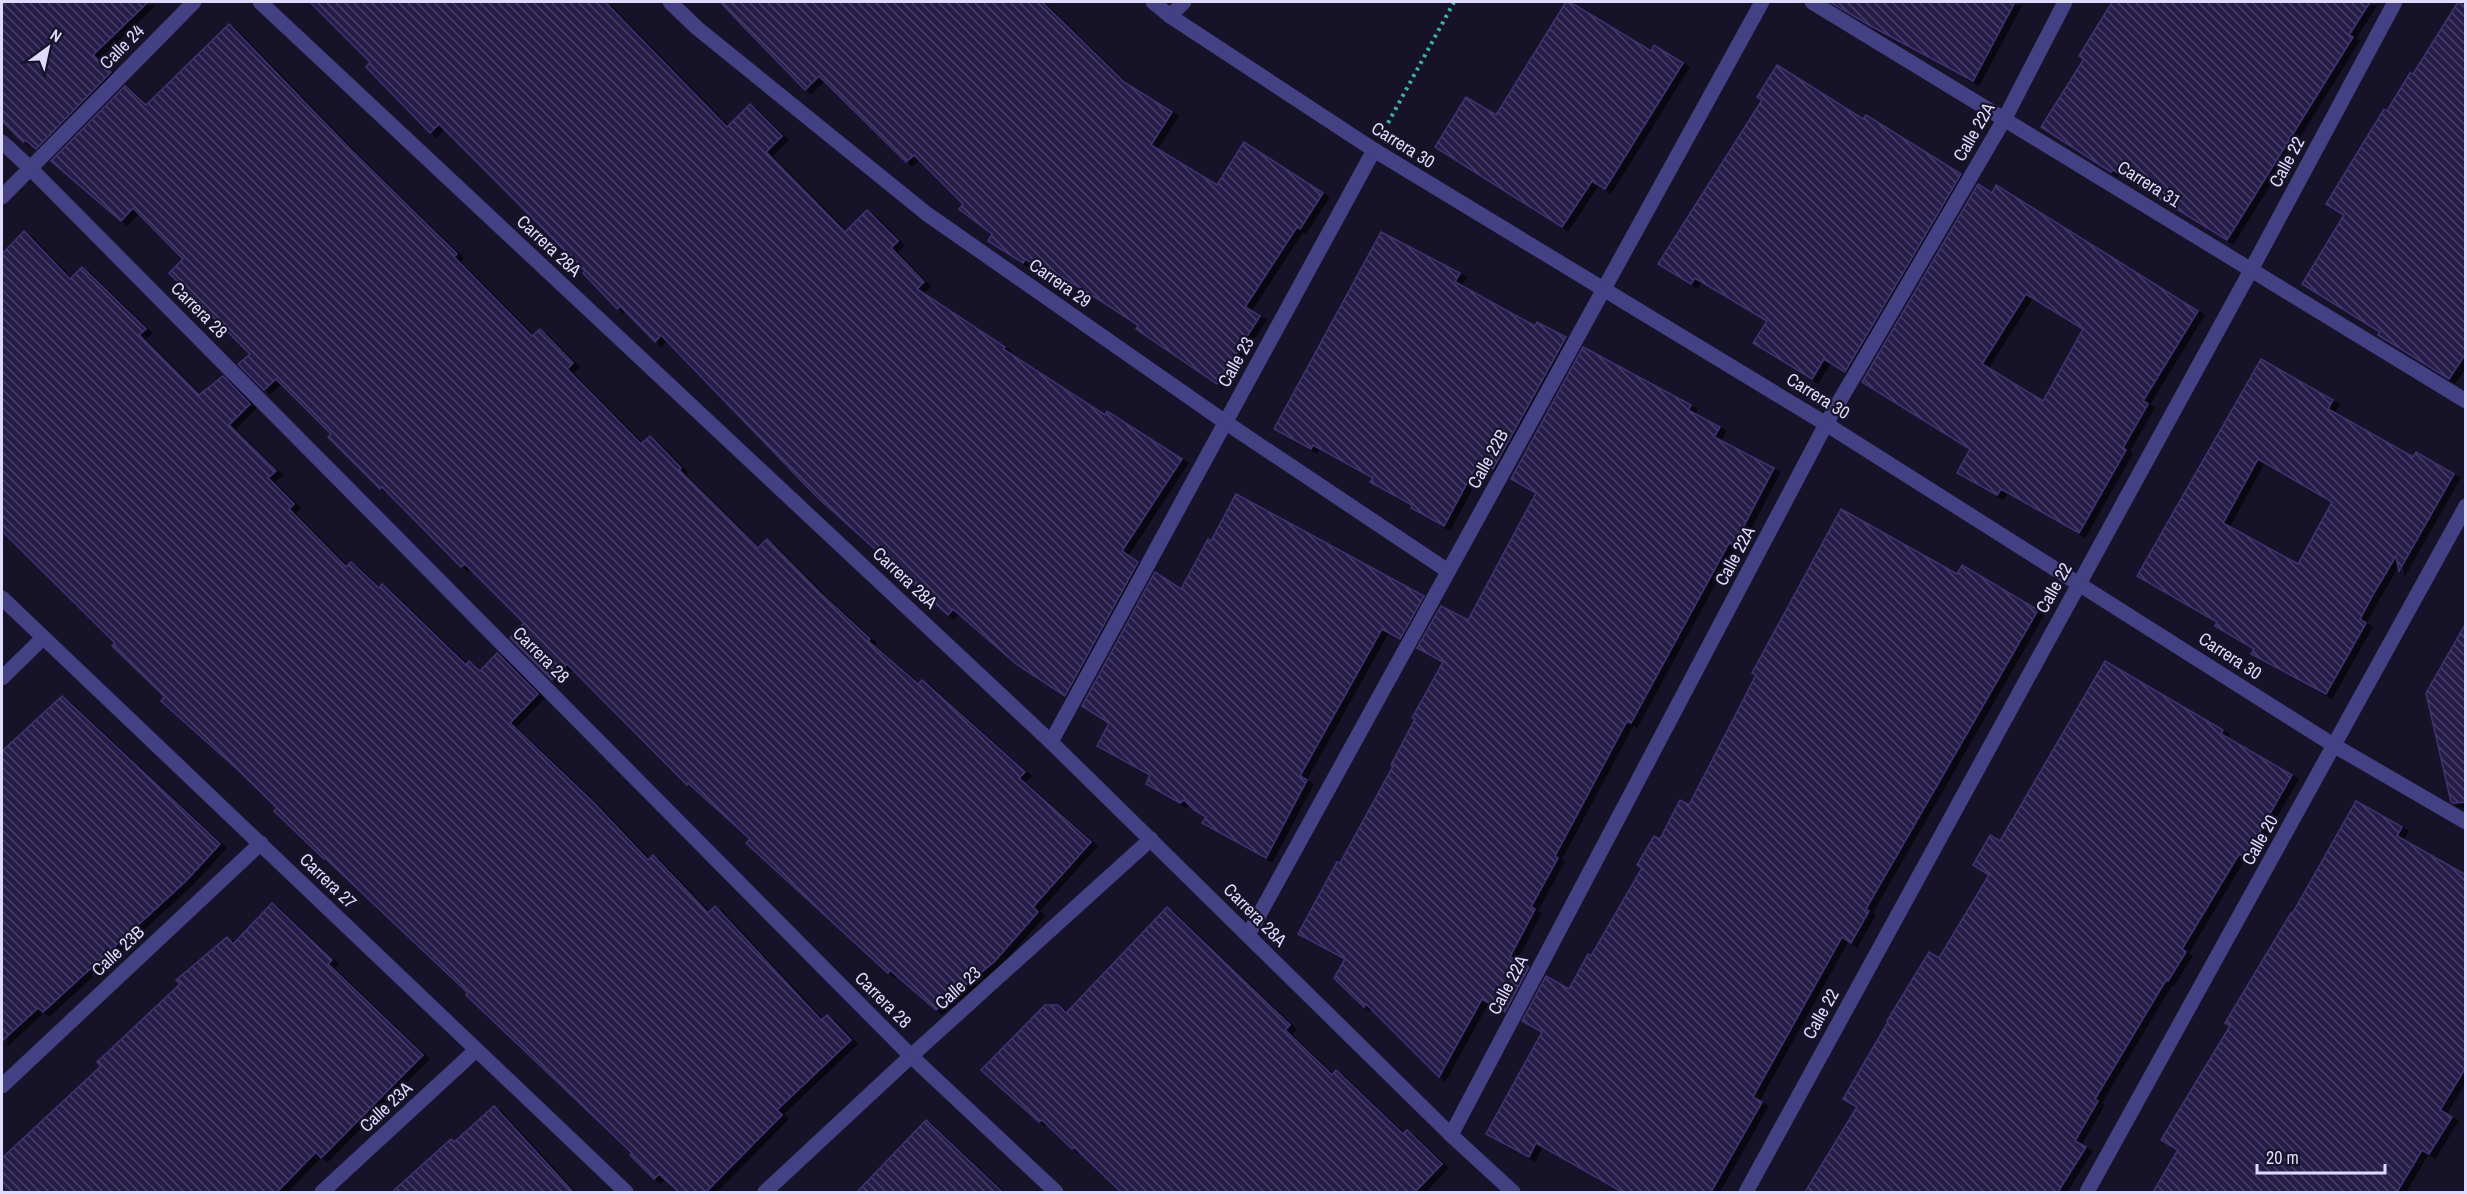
<svg xmlns="http://www.w3.org/2000/svg" width="2467" height="1194" font-family="'Archivo Narrow',sans-serif">
<defs>
<pattern id="building-back-hatch" width="6" height="6" patternUnits="userSpaceOnUse" patternTransform="scale(1.5)"><rect width="6" height="6" fill="#281f48"/><path d="M-1 5l2 2M0 0l6 6M5-1l2 2" fill="none" stroke="#473f63"/></pattern>
<filter id="shadow"><feDropShadow dx="6" dy="4" stdDeviation="0" flood-color="#0009"/></filter>
</defs>
<rect width="100%" height="100%" fill="#161228"/>
<g fill="url(#building-back-hatch)" stroke="#403372" stroke-width="1.5" fill-rule="evenodd" filter="url(#shadow)">
<path d="M2 2H148L93 55 111 72 36 149 25 140 23 142 2 121Z"/>
<path d="M310 2H605L727 127 750 104 782 136 766 152 845 232 867 210 898 241 891 248 924 282 917 289 1005 347 1003 349 1105 415 1107 411 1182 459 1122 551 1138 562 1065 696 1016 664 953 609 948 615 816 496 661 335 655 342 620 306 617 309 583 273 585 271 439 124 430 133 366 67 370 62Z"/>
<path d="M720 2H1042L1124 82 1172 112 1151 145 1217 185 1244 142 1323 193 1300 229 1297 227 1245 307 1260 316 1217 384 1136 329 1138 325 1101 301 1049 269 1046 273 1025 259 1023 263 988 241 992 234 959 209 963 204 914 155 906 162 819 76 805 90Z"/>
<path d="M1566 2H1570L1651 51 1654 45 1683 63 1605 189 1592 181 1562 227 1435 147 1466 97 1496 115Z"/>
<path d="M1830 2H2015L1973 81 1869 25Z"/>
<path d="M2112 2H2370L2349 35 2353 37 2227 240 2113 170 2111 172 2041 127 2084 59 2079 56Z"/>
<path d="M2458 2H2466V353L2449 379 2378 335 2380 332 2302 284 2344 215 2326 204 2384 109 2387 111 2410 73 2413 74Z"/>
<path d="M229 24 351 150 457 254 454 257 532 336 540 329 573 363 567 369 641 444 650 436 681 468 679 470 758 548 767 539 820 593 870 639 868 641 918 684 922 680 1025 772 1019 778 1091 842 1033 907 1038 912 995 961 936 1010 890 970 888 973 746 843 750 839 688 783 687 785 567 664 552 680 510 638 524 623 465 564 461 567 382 487 380 489 328 437 331 434 276 379 264 390 238 364 250 354 169 273 183 259 133 208 121 221 51 161 125 86 146 105Z"/>
<path d="M1777 65 1863 119 1866 115 1961 174 1845 372 1824 359 1812 379 1753 343 1767 321 1695 278 1691 284 1658 264 1762 100 1757 97Z"/>
<path d="M1978 184 1992 193 1996 185 2198 311 2143 401 2148 404 2123 448 2126 450 2079 533 2001 489 1997 495 1957 473 1970 449 1862 382ZM2026 294 2083 329 2043 401 1982 364Z"/>
<path d="M24 231 70 279 82 267 146 329 139 335 199 395 223 376 250 404 229 425 276 471 268 478 294 504 289 509 346 567 351 562 379 588 382 584 466 665 469 661 480 671 497 653 538 694 510 723 594 803 648 860 653 855 708 913 715 906 821 1020 827 1015 851 1040 777 1110 782 1115 706 1192H679L659 1174 654 1179 630 1155 632 1153 466 995 468 993 325 858 324 859 274 811 277 808 236 768 161 701 165 697 112 646 115 643 2 531V254Z"/>
<path d="M1381 232 1460 273 1455 282 1535 326 1537 322 1566 337 1493 469 1479 461 1444 526 1411 508 1412 505 1370 482 1373 478 1313 445 1311 449 1274 429Z"/>
<path d="M1583 347 1691 405 1688 410 1720 427 1714 437 1774 468 1734 545 1729 543 1631 723 1627 721 1555 856 1558 858 1531 907 1535 909 1510 957 1529 967 1505 1012 1482 999 1439 1077 1366 1004 1364 1007 1334 978 1345 959 1298 934 1337 862 1340 863 1393 766 1391 765 1415 719 1412 718 1443 662 1417 648 1441 606 1468 620 1536 493 1511 479Z"/>
<path d="M2261 359 2333 400 2328 409 2413 457 2416 452 2454 474 2399 571 2396 556 2375 591 2360 619 2366 623 2326 694 2251 654 2254 649 2215 626 2217 622 2137 576ZM2258 459 2332 502 2298 564 2223 523Z"/>
<path d="M1236 494 1424 596 1400 639 1382 629 1300 776 1307 780 1266 858 1202 823 1206 817 1194 810 1184 800 1180 803 1146 784 1150 775 1097 746 1109 723 1082 706 1155 572 1181 589 1208 539 1211 541Z"/>
<path d="M1841 509 1957 574 1962 565 2038 610 1866 909 1869 911 1851 943 1842 937 1753 1097 1762 1102 1711 1192H1622L1536 1143 1529 1157 1486 1134 1542 1032 1522 1021 1546 976 1569 989 1588 954 1591 956 1642 868 1637 865 1654 836 1660 839 1680 800 1689 805 1756 675 1752 673Z"/>
<path d="M2466 623V802L2453 803 2451 802 2426 693Z"/>
<path d="M2105 661 2223 730 2221 734 2292 775 2245 857 2239 854 2182 949 2186 952 2168 981 2166 980 2095 1099 2098 1101 2075 1141 2086 1147 2058 1192H1805L1857 1107 1843 1099 1888 1022 1887 1021 1929 952 1939 958 1989 875 1973 865 1990 835 2000 841Z"/>
<path d="M62 696 220 844 186 881 43 1012 38 1008 2 1041V751Z"/>
<path d="M2356 801 2402 827 2397 836 2466 875V1067L2440 1110 2452 1117 2429 1154 2422 1150 2397 1192H2153L2178 1150 2161 1140 2230 1026 2225 1023 2291 913 2292 914Z"/>
<path d="M272 903 332 960 328 964 423 1055 321 1158 316 1152 277 1192H2V1158L101 1066 97 1062 180 984 176 980 227 937 233 944Z"/>
<path d="M1167 907 1290 1025 1285 1030 1332 1075 1336 1070 1403 1134 1407 1130 1442 1164 1415 1192H1121L1074 1147 1072 1149 1042 1120 1039 1122 981 1070 1045 1005H1058L1066 1013Z"/>
<path d="M494 1106 573 1192H392L451 1139 454 1142Z"/>
<path d="M926 1120 1002 1192H857Z"/>
</g>
<g fill="none" stroke-linecap="round" stroke-linejoin="round">
<path stroke="#39b3ac" stroke-width="4" stroke-dasharray="3 4.5" stroke-linecap="butt" d="M1388 123 1454 2"/>
<g stroke="#434183" stroke-width="15">
<path d="M260 2 1051 742 1451 1135 1513 1192"/>
<path d="M670 2 697 28 927 214 1225 422 1448 571"/>
<path d="M1812 2 2466 401"/>
<path d="M1170 16 1184 2"/>
<path d="M2 142 30 168 911 1056 1056 1192"/>
<path d="M2 197 194 2"/>
<path d="M2 598 626 1192"/>
<path d="M2 678 43 638"/>
<path d="M1051 742 1374 150"/>
<path d="M1248 935 1762 2"/>
<path d="M2 1086 261 843"/>
<path d="M1451 1135 1826 424 2005 118 2065 2"/>
<path d="M322 1192 476 1050"/>
<path d="M765 1192 911 1056 1151 839"/>
<path d="M1746 1192 2251 270 2395 2"/>
<path d="M2087 1192 2466 506"/>
</g>
<path stroke="#434183" stroke-width="15" d="M1153 2 1170 16 1374 150 1826 424 2335 746 2466 822"/>
</g>
<g text-anchor="middle" stroke-width="4.5" stroke-linejoin="round" paint-order="stroke">
<g font-size="18" fill="#dfdbfd" stroke="#161228">
<text transform="translate(122 47) rotate(-45)" y="6">Calle 24</text>
<text transform="translate(1974 132) rotate(-60)" y="6">Calle 22A</text>
<text transform="translate(1403 145) rotate(32)" y="6">Carrera 30</text>
<text transform="translate(2287 162) rotate(-62)" y="6">Calle 22</text>
<text transform="translate(2149 184) rotate(32)" y="6">Carrera 31</text>
<text transform="translate(549 246) rotate(43)" y="6">Carrera 28A</text>
<text transform="translate(1060 283) rotate(35)" y="6">Carrera 29</text>
<text transform="translate(199 310) rotate(45)" y="6">Carrera 28</text>
<text transform="translate(1236 362) rotate(-61)" y="6">Calle 23</text>
<text transform="translate(1818 396) rotate(32)" y="6">Carrera 30</text>
<text transform="translate(1488 459) rotate(-61)" y="6">Calle 22B</text>
<text transform="translate(1735 556) rotate(-62)" y="6">Calle 22A</text>
<text transform="translate(905 578) rotate(43)" y="6">Carrera 28A</text>
<text transform="translate(2054 588) rotate(-61)" y="6">Calle 22</text>
<text transform="translate(541 655) rotate(45)" y="6">Carrera 28</text>
<text transform="translate(2230 656) rotate(33)" y="6">Carrera 30</text>
<text transform="translate(2260 840) rotate(-61)" y="6">Calle 20</text>
<text transform="translate(328 881) rotate(44)" y="6">Carrera 27</text>
<text transform="translate(1255 915) rotate(45)" y="6">Carrera 28A</text>
<text transform="translate(118 951) rotate(-43)" y="6">Calle 23B</text>
<text transform="translate(1508 985) rotate(-62)" y="6">Calle 22A</text>
<text transform="translate(958 988) rotate(-42)" y="6">Calle 23</text>
<text transform="translate(883 1000) rotate(45)" y="6">Carrera 28</text>
<text transform="translate(1821 1014) rotate(-61)" y="6">Calle 22</text>
<text transform="translate(386 1107) rotate(-43)" y="6">Calle 23A</text>
</g>
</g>
<rect width="2467" height="1194" fill="none" stroke="#dfdbfd" stroke-width="6"/>
<g transform="translate(48 48) rotate(33)" stroke="#161228" stroke-width="4.5" paint-order="stroke">
<path d="M0-4.5L10 22L0 15L-10 22Z" fill="#dfdbfd"/>
<text y="-9" font-size="16" font-weight="bold" text-anchor="middle" fill="#dfdbfd">N</text>
</g>
<path d="M2257 1164v9h128v-9" fill="none" stroke="#dfdbfd" stroke-width="3"/>
<text x="2266" y="1164" font-size="18" fill="#dfdbfd" stroke="#161228" stroke-width="4.5" paint-order="stroke">20 m</text>
</svg>
